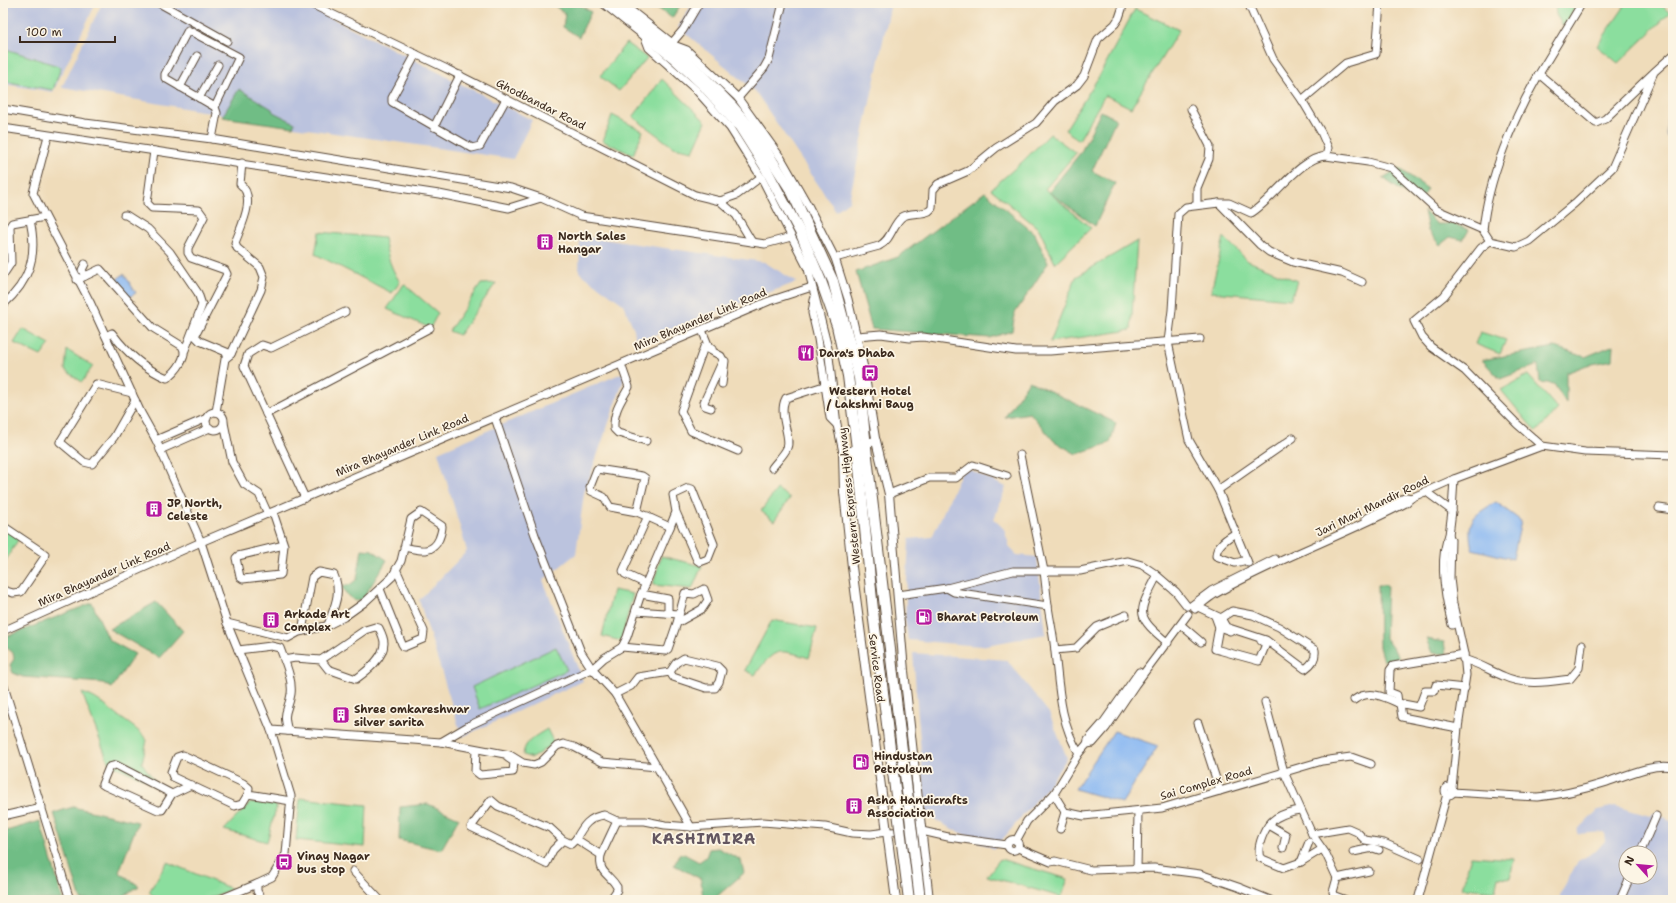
<svg xmlns="http://www.w3.org/2000/svg" width="1676" height="903" font-family="'Shantell Sans',sans-serif">
<rect width="100%" height="100%" fill="#fcf5e5"/>
<filter id="ink" filterUnits="userSpaceOnUse"><feTurbulence type="fractalNoise" baseFrequency=".025" numOctaves="2"/><feDisplacementMap in="SourceGraphic" scale="8" xChannelSelector="R" yChannelSelector="G"/><feConvolveMatrix kernelMatrix="1 2 1 2 8 2 1 2 1" color-interpolation-filters="sRGB"/></filter>
<filter id="wash" filterUnits="userSpaceOnUse"><feTurbulence type="fractalNoise" baseFrequency=".012" numOctaves="4" result="noise"/><feDisplacementMap in="SourceGraphic" scale="16" xChannelSelector="R" yChannelSelector="G"/><feGaussianBlur stdDeviation="0.9" result="paint"/><feColorMatrix in="noise" values="0 0 0 0 0 0 0 0 0 0 0 0 0 0 0 0 0 1.4 0 .05"/><feComposite in="paint" operator="in"/></filter>
<g filter="url(#wash)">
<rect width="100%" height="100%" fill="#efdcba"/>
<g fill="#bbc3de" fill-rule="evenodd">
<path d="M3 3H96L53 92 3 84Z"/>
<path d="M102 3H302L532 120 513 159 300 128 62 87Z"/>
<path d="M693 3H891L849 201 836 211 755 91 678 27Z"/>
<path d="M580 236 764 262 797 282 636 342 634 329 623 304 579 272Z"/>
<path d="M627 371 584 493 576 554 543 580 583 681 462 737 419 600 467 551 438 452Z"/>
<path d="M964 467 1006 487 994 519 1004 529 1010 548 1017 555 1037 557 1046 634 981 646 908 640 905 618 909 539 932 537Z"/>
<path d="M913 653 1007 660 1049 713 1067 758 1045 790 994 849 926 816Z"/>
<path d="M1615 806 1650 816 1654 813 1673 821V900H1560V894L1578 861 1596 851 1605 841 1604 832 1577 834 1578 828 1586 822 1598 810ZM1626 853H1650V877H1626Z"/>
</g>
<g fill="#8bde9e" stroke="#63845e">
<path d="M1555 3H1577L1564 27 1556 15Z"/>
<path d="M1627 3H1659L1670 13 1618 63 1597 46Z"/>
<path d="M1135 9 1179 30 1131 108 1105 95 1079 140 1065 130 1098 78Z"/>
<path d="M626 43 647 58 619 91 600 76Z"/>
<path d="M3 48 61 67 53 90 3 81Z"/>
<path d="M662 79 706 122 693 151 673 147 633 117Z"/>
<path d="M612 115 643 131 633 155 603 141Z"/>
<path d="M1050 134 1076 153 1045 189 1091 228 1055 263 1039 229 991 189 1022 162Z"/>
<path d="M319 232 384 238C387 255 391 269 400 282L392 293 315 254Z"/>
<path d="M1224 237 1248 261 1297 281 1291 299 1211 292Z"/>
<path d="M1137 241 1131 330 1050 342 1076 277Z"/>
<path d="M496 283 459 335 449 331 481 284Z"/>
<path d="M404 284 438 313 430 328 387 309Z"/>
<path d="M23 329 50 344 41 356 14 343Z"/>
<path d="M1480 332 1506 340 1500 354 1475 344Z"/>
<path d="M67 350 93 366 82 382 65 370Z"/>
<path d="M1528 375 1558 409 1536 432 1501 390Z"/>
<path d="M777 489 790 498 774 521 761 511Z"/>
<path d="M3 523 21 535 3 565Z"/>
<path d="M661 556 702 566 692 589 653 585Z"/>
<path d="M613 590 633 594 621 641 602 636Z"/>
<path d="M772 620 817 628 809 658C777 648 775 648 755 675L745 670Z"/>
<path d="M556 647 567 670 480 709 472 687Z"/>
<path d="M82 693C97 697 105 706 117 715 129 724 137 728 147 740L142 763 154 780V783L109 764Z"/>
<path d="M547 729 554 743 532 758 523 755C524 741 536 736 547 729Z"/>
<path d="M300 798 367 805 365 847 296 840Z"/>
<path d="M251 802 277 805 267 842 224 830Z"/>
<path d="M1471 856 1514 859 1510 878 1498 877 1495 891 1462 888Z"/>
<path d="M1000 859 1068 879 1061 897 987 876Z"/>
<path d="M167 862 232 889 204 900H158L149 892Z"/>
</g>
<g fill="#70bd85" stroke="#567452">
<path d="M556 3H577L591 12 579 37 563 27 565 14 555 6Z"/>
<path d="M650 3H682L672 18Z"/>
<path d="M239 89 272 109 273 112 295 123 293 127 222 117Z"/>
<path d="M1101 111 1116 119 1092 171 1115 183 1095 226 1049 192 1081 152Z"/>
<path d="M1399 168 1428 189 1418 203 1383 178Z"/>
<path d="M985 192 1035 234 1048 263 1015 313 1012 331 990 338 872 329 856 272 898 257Z"/>
<path d="M1424 211 1437 224H1454L1469 230 1463 240 1450 237 1440 245 1428 231Z"/>
<path d="M1614 345 1613 360 1587 365 1566 373V403L1554 384 1540 382 1538 365 1500 379 1482 360 1555 347 1585 357Z"/>
<path d="M1029 381 1116 423 1110 443 1076 454 1054 441 1030 413 1005 417Z"/>
<path d="M362 549 372 550 387 560 363 599 355 601 348 596 342 587 351 584 357 579Z"/>
<path d="M1378 585H1387L1385 638 1399 657 1383 661 1379 647Z"/>
<path d="M156 602 183 631 159 658 109 629Z"/>
<path d="M92 603 109 640 135 654 112 688 103 683 23 677 13 673 10 665 14 659 13 653 3 644V638Z"/>
<path d="M1426 639 1444 642 1446 654 1432 653Z"/>
<path d="M428 804 459 818 441 850 399 840 400 807Z"/>
<path d="M73 807 138 822 119 872 139 886 118 900H81L54 813Z"/>
<path d="M40 821 63 900H3V832Z"/>
<path d="M718 848 741 860 744 873 715 898 711 900H703L701 879 674 865 680 854H684L699 862 706 857 709 849Z"/>
</g>
<g fill="#88b7f3" stroke="#627088">
<path d="M1673 103V135L1671 137 1666 136 1667 118Z"/>
<path d="M124 274 136 293 129 297 117 279Z"/>
<path d="M1496 502 1521 521 1513 559 1472 549C1466 520 1472 516 1496 502Z"/>
<path d="M1114 731 1158 746 1122 803 1075 789Z"/>
</g>
</g>
<g filter="url(#ink)">
<g fill="none" stroke-linecap="round" stroke-linejoin="round">
<g stroke="#564535" stroke-width="9">
<g id="minor">
<path d="M159 3 227 41"/>
<path d="M309 3 447 69 695 195 720 201 737 195 761 177"/>
<path d="M699 3 683 30 671 44 687 50 738 98 781 158 809 207 835 258 848 299 864 368 876 441"/>
<path d="M1248 3 1273 59 1302 100 1321 132 1328 148 1326 156 1368 162 1391 168 1437 210 1483 230 1490 241"/>
<path d="M644 35 649 48 696 90 730 128 761 177 808 269 828 348 837 425 843 452"/>
<path d="M416 54 392 98V102L472 148 480 146 506 99"/>
<path d="M1539 74 1582 3"/>
<path d="M180 87 197 56"/>
<path d="M199 98 218 65"/>
<path d="M738 98 764 68 769 59 783 3"/>
<path d="M1302 100 1346 63 1376 54 1380 3"/>
<path d="M3 109 85 123 212 139 511 188 541 198 581 216 765 244 791 237"/>
<path d="M1191 109 1210 146 1209 159 1197 188V205"/>
<path d="M434 127 460 75"/>
<path d="M3 128 439 194 509 208 541 198"/>
<path d="M48 136 33 193 90 302 141 413 156 440 201 542 227 623 271 730 291 796 286 854 272 877 257 884V891L262 900"/>
<path d="M212 139 217 113 215 107 239 57 188 30 165 74V78L215 107"/>
<path d="M154 151 147 203 152 208 199 210 204 217 188 248V253L191 258 225 270 227 274 195 336 200 341 231 354"/>
<path d="M720 201 736 215 752 242"/>
<path d="M1219 203H1229L1251 213C1272 201 1300 157 1326 156"/>
<path d="M124 215H126L148 229 170 252 198 293 202 305 185 350"/>
<path d="M1483 230C1488 179 1513 119 1539 74L1596 123 1605 119 1652 74"/>
<path d="M835 258 879 246C892 239 892 225 902 217 910 212 921 215 929 211L932 208 933 190 938 184 968 171 996 148 1036 123 1055 101 1077 85 1084 76 1098 39 1115 24 1119 18 1124 3"/>
<path d="M3 275 11 263 10 226 12 223 45 217"/>
<path d="M85 276 82 270 85 264"/>
<path d="M77 280 100 269 153 328 182 346C189 356 176 372 167 378 145 369 126 352 112 333L106 336"/>
<path d="M814 300 812 313 818 339 830 418 837 425"/>
<path d="M3 305C30 281 38 256 30 220"/>
<path d="M702 330 709 347 712 349"/>
<path d="M857 336 881 334 910 338 923 337 1016 351H1050L1200 339"/>
<path d="M621 364 629 387C621 401 613 412 614 429L618 433 646 441"/>
<path d="M722 384 725 361"/>
<path d="M132 393 96 384 60 442 84 462 92 464 114 437 135 400"/>
<path d="M711 408 705 406 704 402 723 360 721 356 704 347 681 411 691 431 738 451"/>
<path d="M216 412 225 359 231 354 261 290 264 277 260 267 237 248 235 243C241 226 257 197 240 184L242 163"/>
<circle cx="215" cy="421" r="9"/>
<path d="M266 414 430 328"/>
<path d="M224 423 232 462 244 484 259 494 268 514"/>
<path d="M156 440 207 418"/>
<path d="M1542 446 1517 424 1465 371 1431 347 1422 337 1414 321 1444 296 1481 248 1490 241 1516 247 1529 241 1575 203 1612 168 1654 72 1673 55"/>
<path d="M160 450 210 428"/>
<path d="M772 468C776 462 784 455 787 448 792 437 777 414 786 398L830 384"/>
<path d="M1218 490 1293 438"/>
<path d="M1425 491 1452 511"/>
<path d="M889 494 929 478H956L973 465 1007 476"/>
<path d="M305 498 244 366 248 354 262 345 271 348 345 312"/>
<path d="M1659 508 1673 510"/>
<path d="M273 512 284 545 281 574 280 575 243 579 240 577 236 558 238 556 284 545"/>
<path d="M637 512 645 478 642 476 597 469 590 487 591 491 604 497 610 507 637 512 670 527 640 597 627 637 622 647 604 658 592 669 615 694 657 767"/>
<path d="M1365 519 1406 497 1411 498"/>
<path d="M3 526 45 554 44 558 21 592 13 593 3 590"/>
<path d="M670 527 676 512 673 495 688 488 692 489 714 544 708 559 700 562 697 560 676 512"/>
<path d="M1236 533C1227 538 1216 545 1216 556L1235 563 1247 560"/>
<path d="M1449 535C1438 559 1446 601 1452 625"/>
<path d="M1248 563 1218 490 1189 440 1168 342 1172 310 1178 214 1186 207 1219 203 1260 245 1269 252 1293 262 1342 273 1362 282"/>
<path d="M1157 576C1138 613 1134 615 1168 643"/>
<path d="M646 584 625 574 623 571 648 516"/>
<path d="M947 588 1013 571H1080L1128 561 1142 565 1154 573 1176 592 1187 606"/>
<path d="M380 589 402 644 404 647 423 639 424 631 396 569"/>
<path d="M641 594 668 599V613"/>
<path d="M898 595 947 588 954 592 1048 606 1044 571 1020 455"/>
<path d="M1192 605 1211 591 1275 559"/>
<path d="M1048 606C1050 621 1054 637 1055 652 1059 686 1060 724 1079 753"/>
<path d="M1198 607 1221 618 1232 611 1253 615 1279 627 1315 650C1316 659 1312 664 1305 669L1266 640 1226 627 1221 618"/>
<path d="M1195 609C1202 604 1208 598 1215 594 1276 559 1343 536 1406 503L1411 498 1454 479 1542 446 1585 452 1673 455"/>
<path d="M636 611 679 614"/>
<path d="M1215 616 1219 627 1215 649 1259 661 1266 644 1261 641"/>
<path d="M227 623 288 638 299 632 326 626 344 617 365 602 392 577 401 561 411 519 421 512 442 526C442 531 441 534 439 539 432 555 418 550 404 547"/>
<path d="M1181 625 1201 642"/>
<path d="M1219 627 1230 631"/>
<path d="M3 631 201 542 769 301 812 287"/>
<path d="M302 631 312 577 319 572 334 575C342 593 334 607 328 625"/>
<path d="M622 647 665 651 668 649 677 623 702 609 708 600 704 589 694 594 685 593 677 623"/>
<path d="M238 650 271 646 280 648C285 662 293 679 291 694 288 713 282 710 288 731"/>
<path d="M1055 650 1076 648 1097 627 1126 615"/>
<path d="M1464 654 1393 666 1390 670 1389 692 1397 695 1398 703 1419 707 1425 691H1434L1436 685 1465 688"/>
<path d="M1463 659C1478 663 1489 670 1503 676 1524 686 1548 682 1570 679L1579 668 1582 645"/>
<path d="M284 660 295 658 321 660 365 630 375 627 379 628C381 632 384 638 384 643 384 658 367 671 356 679L328 669 321 660"/>
<path d="M3 683 70 900"/>
<path d="M615 694 631 686 638 677 670 672 676 663 684 658 717 666 722 671 719 682 715 688H706L673 677 670 672"/>
<path d="M1354 700C1369 689 1385 697 1400 704L1402 717 1458 728"/>
<path d="M1265 702 1284 772 1312 834 1348 828 1357 832 1365 840 1384 843 1420 859"/>
<path d="M1198 723 1220 791"/>
<path d="M271 730 441 742 510 755 523 763 534 765 541 762 557 746 563 744 574 747 602 762 657 767 691 827 763 822 825 827 852 833 871 834 887 832 922 831 948 837 1007 845"/>
<path d="M441 742 470 725 592 669 581 652 535 535 495 418"/>
<path d="M1087 744 1088 740 1103 723 1139 672"/>
<path d="M476 750 475 771 480 775 513 772 514 762 508 758"/>
<circle cx="1449" cy="791" r="4"/>
<path d="M1452 788 1458 728 1466 675 1464 654 1453 604 1450 578 1451 540 1449 535 1452 511 1454 479"/>
<path d="M1452 792 1537 797C1560 795 1582 790 1604 783 1625 776 1651 763 1673 767"/>
<path d="M172 794 116 765 109 767 102 784 105 786 158 810H162L172 794 191 785"/>
<path d="M248 794 249 788 243 783 183 755 177 757 171 772 173 777 235 806 242 804 248 794 291 801"/>
<path d="M1054 794 1065 812 1084 816 1093 815 1162 808 1322 761 1351 757 1371 764"/>
<path d="M1300 810C1292 811 1283 814 1276 818 1265 825 1256 846 1260 858L1284 868 1301 862 1322 849"/>
<path d="M3 816 42 807"/>
<path d="M1269 825 1286 835 1283 848"/>
<path d="M1060 829 1065 812"/>
<path d="M1312 834 1326 854 1337 878 1333 892 1335 896 1346 900"/>
<circle cx="1013" cy="845" r="5.5"/>
<path d="M563 840 550 828 498 806 491 800 471 827 546 864 553 850 563 840 571 844 576 839"/>
<path d="M1016 841 1027 821 1054 794 1079 753 1087 744 1093 743 1106 728 1135 685 1188 614"/>
<path d="M1018 848 1051 862 1055 861 1091 870 1154 868 1200 874 1238 887 1270 900"/>
<path d="M1353 852 1373 848 1379 850"/>
<path d="M1640 853 1656 816"/>
<path d="M601 855 617 821"/>
<path d="M1301 862 1309 842"/>
<path d="M1137 869 1138 811"/>
<path d="M353 871 380 900"/>
<path d="M1337 878 1369 871"/>
<path d="M218 900 257 884"/>
<path d="M610 900 617 890V887C609 873 598 874 601 855L576 839C583 826 589 817 604 815L617 821H645L665 825 691 827"/>
<path d="M1418 900 1447 794"/>
<path d="M1620 900 1630 877"/>
</g>
</g>
<g stroke="#564535" stroke-width="10">
<g id="major">
<path d="M866 443 876 441 889 494 904 671 929 900"/>
<path d="M857 450 843 452 844 492 852 567 896 900"/>
</g>
</g>
<g stroke="#564535" stroke-width="12">
<g id="highway">
<path d="M605 3 674 58 703 85 740 127 764 165 801 234 821 281 837 326 848 376 858 457"/>
<path d="M619 3 671 44 732 106 756 135 792 192 833 281 859 378 867 457"/>
</g>
</g>
<use href="#minor" stroke="#fff" stroke-width="7"/>
<use href="#major" stroke="#fff" stroke-width="8"/>
<use href="#highway" stroke="#fff" stroke-width="10"/>
<g stroke="#564535" stroke-width="12" stroke-linecap="butt">
<g id="highway-bridge">
<path d="M858 457 874 620 909 900"/>
<path d="M867 457 920 900"/>
</g>
</g>
<use href="#highway-bridge" stroke="#fff" stroke-width="10"/>
</g>
</g>
<defs>
<g id="building-square" transform="scale(0.9)"><rect x="-9" y="-9" width="18" height="18" rx="4" fill="#b5179e" stroke="#fcf5e5"/><path d="M-4-6H4V6H1V3H-1V6H-4ZM-2.5-4.3h1.7v1.8h-1.7ZM.8-4.3h1.7v1.8H.8ZM-2.5-1h1.7V.8h-1.7ZM.8-1h1.7V.8H.8Z" fill="#fff"/></g>
<g id="restaurant-square" transform="scale(0.9)"><rect x="-9" y="-9" width="18" height="18" rx="4" fill="#b5179e" stroke="#fcf5e5"/><path d="M-5-6h1v4h1v-4h1v4h1v-4h1v5L-1.5 .5V6h-2V.5L-5-1ZM5-6V6H3V1.5H1.5Q1.5-4 5-6Z" fill="#fff"/></g>
<g id="bus-square" transform="scale(0.9)"><rect x="-9" y="-9" width="18" height="18" rx="4" fill="#b5179e" stroke="#fcf5e5"/><path d="M-5-6H5V4H4V6H2V4H-2V6H-4V4H-5ZM-3.5-4V0h7V-4ZM-3.5 1.2v1.5H-2V1.2ZM2 1.2v1.5H3.5V1.2Z" fill="#fff"/></g>
<g id="fuel-square" transform="scale(0.9)"><rect x="-9" y="-9" width="18" height="18" rx="4" fill="#b5179e" stroke="#fcf5e5"/><path d="M-5.5-6h7V0h2V4h1.3V-2.5L3-4.5l.8-.8L6-3V5H2.5V1h-1V6h-7ZM-4.2-4.7v3.2H.2V-4.7Z" fill="#fff"/></g>
</defs>
<g fill-rule="evenodd">
<use href="#building-square" x="545" y="242"/>
<use href="#restaurant-square" x="806" y="353"/>
<use href="#bus-square" x="870" y="373"/>
<use href="#building-square" x="154" y="509"/>
<use href="#fuel-square" x="924" y="617"/>
<use href="#building-square" x="271" y="620"/>
<use href="#building-square" x="341" y="715"/>
<use href="#fuel-square" x="861" y="762"/>
<use href="#building-square" x="854" y="806"/>
<use href="#bus-square" x="284" y="862"/>
</g>
<g text-anchor="middle" stroke-width="3.5" stroke-linejoin="round" paint-order="stroke">
<g font-size="11" fill="#3b2a1e" stroke="#fcf5e5">
<text transform="translate(541 104) rotate(27)" y="4">Ghodbandar Road</text>
<text transform="translate(700 319) rotate(-23)" y="4">Mira Bhayander Link Road</text>
<text transform="translate(402 445) rotate(-23)" y="4">Mira Bhayander Link Road</text>
<text transform="translate(849 496) rotate(-96)" y="4">Western Express Highway</text>
<text transform="translate(1372 506) rotate(-26)" y="4">Jari Mari Mandir Road</text>
<text transform="translate(104 574) rotate(-24)" y="4">Mira Bhayander Link Road</text>
<text transform="translate(877 668) rotate(83)" y="4">Service Road</text>
<text transform="translate(1206 783) rotate(-16)" y="4">Sai Complex Road</text>
</g>
<g font-size="11" font-weight="bold" fill="#3b2a1e" stroke="#fcf5e5" text-anchor="start">
<text x="558" y="240">North Sales<tspan x="558" dy="13">Hangar</tspan></text>
<text x="819" y="357">Dara's Dhaba</text>
<text x="870" y="395" text-anchor="middle">Western Hotel<tspan x="870" dy="13">/ Lakshmi Baug</tspan></text>
<text x="167" y="507">JP North,<tspan x="167" dy="13">Celeste</tspan></text>
<text x="284" y="618">Arkade Art<tspan x="284" dy="13">Complex</tspan></text>
<text x="937" y="621">Bharat Petroleum</text>
<text x="354" y="713">Shree omkareshwar<tspan x="354" dy="13">silver sarita</tspan></text>
<text x="874" y="760">Hindustan<tspan x="874" dy="13">Petroleum</tspan></text>
<text x="867" y="804">Asha Handicrafts<tspan x="867" dy="13">Association</tspan></text>
<text x="297" y="860">Vinay Nagar<tspan x="297" dy="13">bus stop</tspan></text>
</g>
<g font-size="15" font-weight="bold" letter-spacing="1" fill="#635660" stroke="#fcf5e5">
<text x="704" y="844">KASHIMIRA</text>
</g>
</g>
<rect width="1676" height="903" fill="none" stroke="#fcf5e5" stroke-width="16"/>
<g transform="translate(1638 865) rotate(297)"><circle r="19" fill="#fcf5e5" stroke="#afa495"/>
<path d="M0-3L7 15L0 10L-7 15Z" fill="#b5179e"/>
<text y="-6" font-size="11" font-weight="bold" text-anchor="middle" fill="#3b2a1e">N</text>
</g>
<path d="M20 36v6h95v-6" fill="none" stroke="#3b2a1e" stroke-width="2"/>
<text x="26" y="36" font-size="12" fill="#3b2a1e" stroke="#fcf5e5" stroke-width="3" paint-order="stroke">100 m</text>
</svg>
